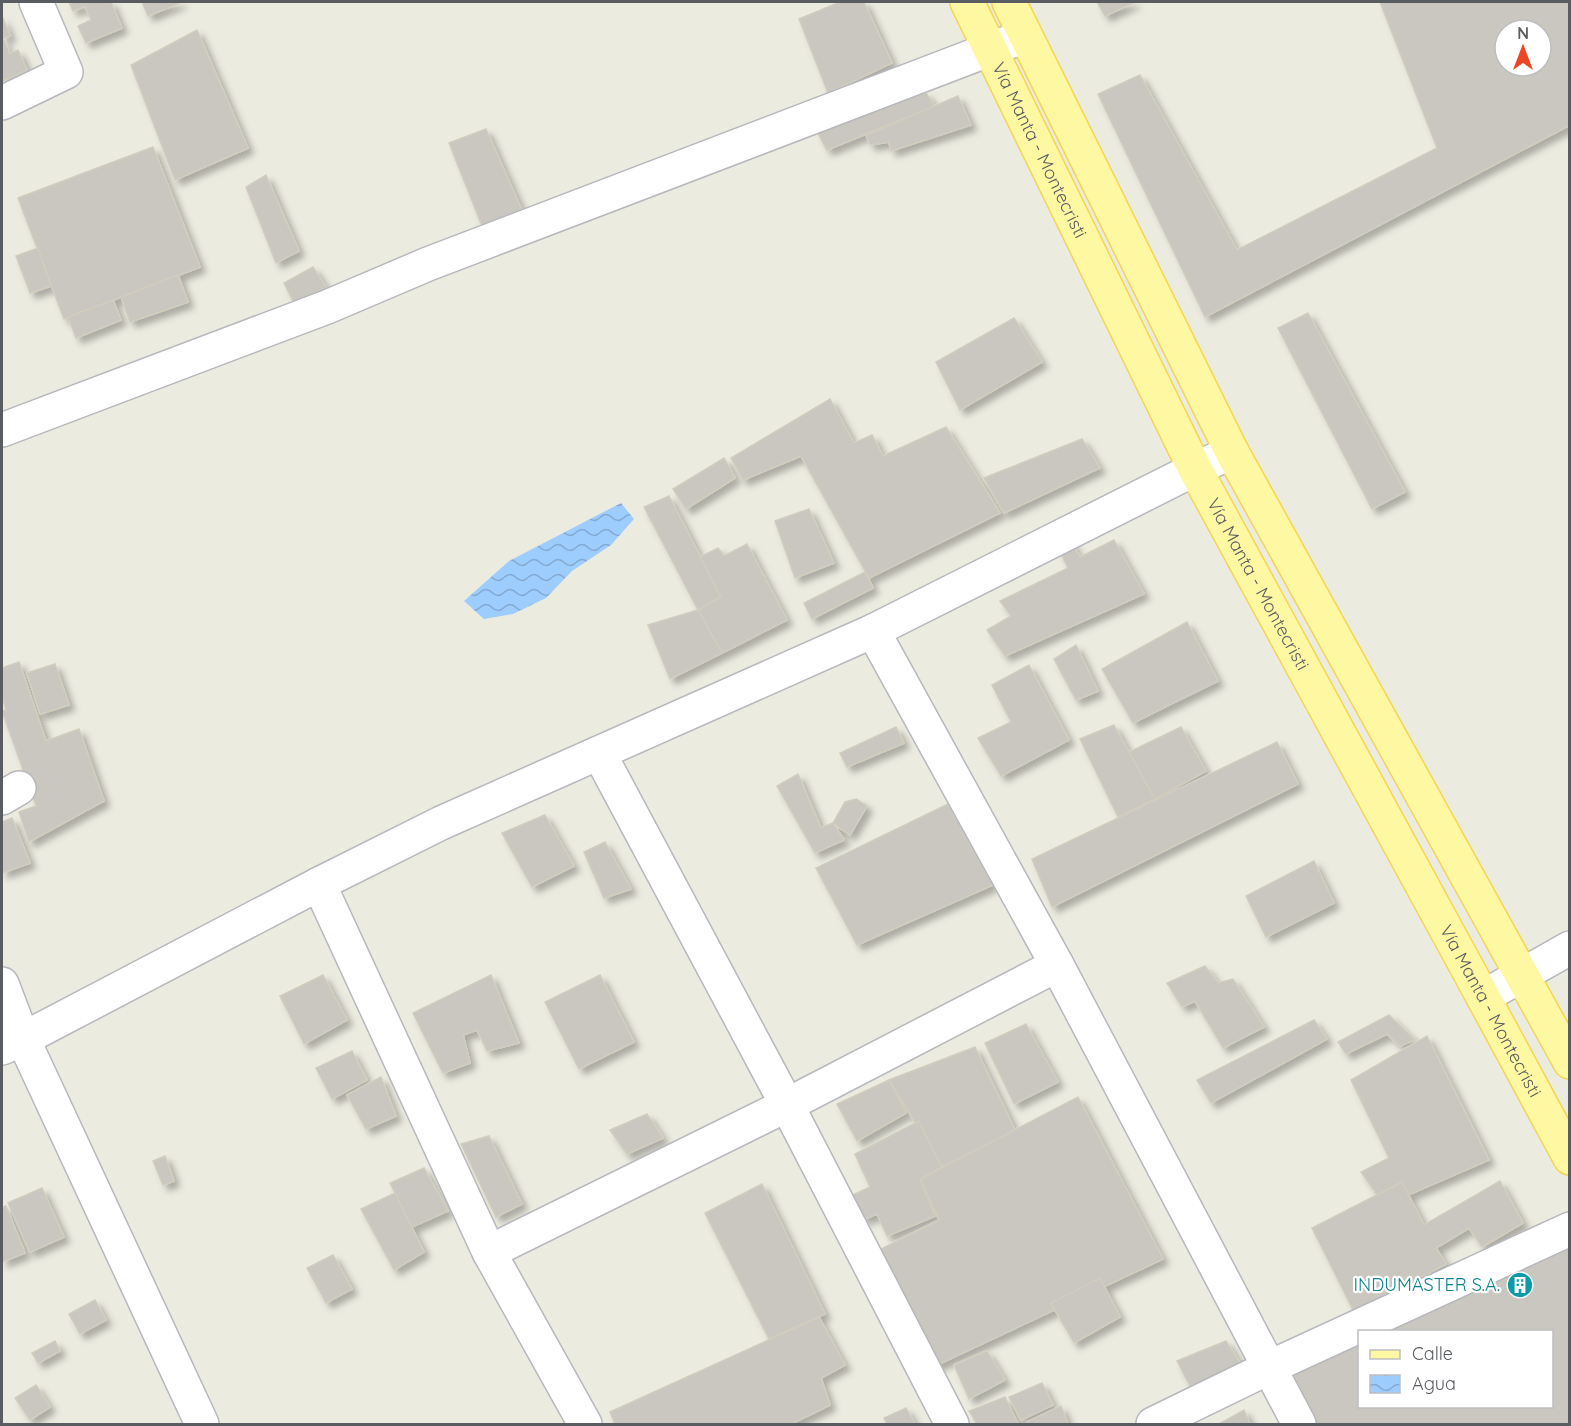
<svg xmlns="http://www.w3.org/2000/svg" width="1571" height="1426" font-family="Quicksand,sans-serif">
<defs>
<pattern id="water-waves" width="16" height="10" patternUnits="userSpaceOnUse" patternTransform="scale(1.5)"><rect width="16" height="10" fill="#9dccff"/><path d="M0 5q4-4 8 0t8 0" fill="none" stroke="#83a9d2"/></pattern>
<filter id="shadow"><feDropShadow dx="5.5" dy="5.5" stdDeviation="3" flood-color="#0004"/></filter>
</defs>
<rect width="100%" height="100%" fill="#ecebe0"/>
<path fill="url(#water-waves)" d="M621 503 634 519 611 545 572 571 546 598 513 614 484 619 464 601 509 561Z"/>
<g fill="#c9c7bf" stroke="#d1cdbe" stroke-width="1.5" fill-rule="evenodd" filter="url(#shadow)">
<path d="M69 2H111L122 28 86 43 78 26 91 20 85 6 73 11Z"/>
<path d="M142 2H182L148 16Z"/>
<path d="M840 2H864L892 63 828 93 799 19Z"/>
<path d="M1097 2H1135L1105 16Z"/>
<path d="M1380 2H1570V125L1205 317 1098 94 1140 75 1237 250 1437 148ZM1505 30H1541V66H1505Z"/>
<path d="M2 18H3L10 36 3 38 10 54 18 50 27 70 2 81Z"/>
<path d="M197 30 248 148 175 180 131 65Z"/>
<path d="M926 93 935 106 827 150 817 132Z"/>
<path d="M958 96 971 125 891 151 889 142 870 145 866 135Z"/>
<path d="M486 129 524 215 484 231 449 143Z"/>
<path d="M153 147 200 267 64 319 18 198Z"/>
<path d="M266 175 299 251 276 263 246 187Z"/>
<path d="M38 248 51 286 30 293 16 256Z"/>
<path d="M313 267 332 297 295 305 284 283Z"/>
<path d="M178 275 188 302 130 322 121 297Z"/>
<path d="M113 300 121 320 76 338 68 317Z"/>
<path d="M1308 313 1405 492 1372 509 1278 328Z"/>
<path d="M1014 318 1042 362 960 410 936 362Z"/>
<path d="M830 399 854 443 872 435 883 456 946 427 1000 513 869 578 801 456 743 480 731 458Z"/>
<path d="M1082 439 1100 468 1004 513 984 478Z"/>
<path d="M724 458 735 478 686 509 673 489Z"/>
<path d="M669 496 721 597 698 610 644 507Z"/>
<path d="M809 509 834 563 795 578 775 521Z"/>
<path d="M1070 540 1080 557 1114 540 1144 594 1005 656 987 630 1011 616 1000 601 1068 568 1058 548Z"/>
<path d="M747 544 787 620 722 653 698 610 721 597 700 557 718 548 724 556Z"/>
<path d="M865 572 873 588 812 619 804 603Z"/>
<path d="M698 610 722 653 670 679 648 625Z"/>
<path d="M1187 622 1218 681 1133 723 1102 669Z"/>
<path d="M1076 645 1098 691 1076 700 1054 659Z"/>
<path d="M19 662 46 741 79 729 104 801 29 842 19 812 36 806 2 711 6 710 2 696V668Z"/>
<path d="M55 664 69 705 40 714 27 673Z"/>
<path d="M1029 665 1069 740 1001 776 978 738 1011 722 992 685Z"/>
<path d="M1114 725 1155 799 1118 817 1080 739Z"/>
<path d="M896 727 904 743 847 767 840 753Z"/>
<path d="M1181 727 1206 771 1155 799 1129 752Z"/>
<path d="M1277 742 1298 784 1052 907 1032 859Z"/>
<path d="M798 774 821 828 833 823 844 840 815 853 777 786Z"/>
<path d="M856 799 867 806 850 835 833 823 845 802Z"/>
<path d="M948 804 993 885 857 945 816 868Z"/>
<path d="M545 815 574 866 532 887 502 833Z"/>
<path d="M12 818 30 863 2 873V822Z"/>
<path d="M605 842 631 889 604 898 584 852Z"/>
<path d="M1314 861 1334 903 1266 937 1246 896Z"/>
<path d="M1205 966 1218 983 1233 979 1264 1027 1223 1048 1195 1001 1182 1007 1167 983Z"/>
<path d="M323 975 347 1020 304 1044 280 996Z"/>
<path d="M491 975 519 1043 487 1051 477 1030 463 1035 470 1063 443 1073 413 1013Z"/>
<path d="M600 975 634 1042 579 1069 545 1002Z"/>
<path d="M1389 1015 1415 1040 1400 1046 1387 1034 1346 1054 1338 1042Z"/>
<path d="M1314 1020 1327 1039 1211 1103 1197 1080Z"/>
<path d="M1026 1024 1058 1082 1014 1104 985 1043Z"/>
<path d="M1427 1036 1489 1160 1408 1195 1402 1182 1377 1195 1361 1172 1389 1158 1351 1080Z"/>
<path d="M975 1047 1015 1130 942 1167 889 1080Z"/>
<path d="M352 1051 367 1080 332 1099 316 1068Z"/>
<path d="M381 1077 396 1116 366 1129 347 1095Z"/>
<path d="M889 1080 906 1113 857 1141 837 1104Z"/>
<path d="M1078 1097 1163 1259 935 1366 879 1250 939 1220 920 1179Z"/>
<path d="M647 1114 663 1138 627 1154 610 1130Z"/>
<path d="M919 1121 942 1167 920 1179 935 1216 887 1236 877 1214 863 1220 853 1195 870 1187 855 1154Z"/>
<path d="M489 1136 522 1204 496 1217 461 1144Z"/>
<path d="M165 1156 174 1181 163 1185 153 1161Z"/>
<path d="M424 1168 448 1211 412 1227 390 1183Z"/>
<path d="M1500 1181 1523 1223 1482 1247 1469 1228 1436 1248 1446 1264 1354 1312 1312 1228 1402 1182 1424 1225Z"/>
<path d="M762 1184 825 1314 769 1339 705 1213Z"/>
<path d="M42 1188 64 1237 30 1252 8 1203Z"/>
<path d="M395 1193 424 1252 394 1270 361 1209Z"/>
<path d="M6 1206 25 1253 2 1262V1207Z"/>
<path d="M1570 1239V1424H1309L1282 1376 1360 1339V1406H1552V1332H1375Z"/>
<path d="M333 1255 352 1289 326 1303 307 1268Z"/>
<path d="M1100 1278 1120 1317 1074 1343 1051 1303Z"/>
<path d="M95 1300 106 1320 80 1334 69 1314Z"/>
<path d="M819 1317 845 1365 821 1378 830 1405 791 1424H615L610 1412Z"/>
<path d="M55 1341 60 1351 38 1363 32 1353Z"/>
<path d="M1226 1341 1241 1365 1191 1388 1177 1361Z"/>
<path d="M987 1351 1005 1380 969 1399 954 1365Z"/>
<path d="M1042 1383 1053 1405 1021 1420 1009 1397Z"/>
<path d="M36 1385 50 1407 30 1420 15 1398Z"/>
<path d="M1005 1397 1018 1424H977L969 1411Z"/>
<path d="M1061 1406 1068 1424H1028L1027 1422Z"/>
<path d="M906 1408 915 1424H887L884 1418Z"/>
<path d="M1244 1410 1250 1424H1219Z"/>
</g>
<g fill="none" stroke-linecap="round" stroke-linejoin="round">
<g stroke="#b6b8bd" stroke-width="36">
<g id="minor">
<path d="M2 103 66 72 36 2"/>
<path d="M2 430 327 307 428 264 1025 36"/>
<path d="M873 631 1057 965 1299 1424"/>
<path d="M599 753 787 1105 952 1424"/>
<path d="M2 798 19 788"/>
<path d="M319 884 489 1252 585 1424"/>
<path d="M2 984 23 1039 202 1424"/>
<path d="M1483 997 1570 948"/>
<path d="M2 1048 23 1039 319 884 441 823 873 631 1195 469 1232 452"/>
<path d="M489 1252 787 1105 1057 965"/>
<path d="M1153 1424 1268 1368 1570 1229"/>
</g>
</g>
<g stroke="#f5d550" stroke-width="36">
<g id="major">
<path id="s1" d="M967 2 1195 469 1483 997 1570 1158"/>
<path d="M1009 2 1232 452 1570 1062"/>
</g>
</g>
<use href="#minor" stroke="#fff" stroke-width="33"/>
<use href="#major" stroke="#fff8a2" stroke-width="33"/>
</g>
<defs>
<g id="building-disc" transform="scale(1.35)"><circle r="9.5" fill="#0f9aa8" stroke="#fff"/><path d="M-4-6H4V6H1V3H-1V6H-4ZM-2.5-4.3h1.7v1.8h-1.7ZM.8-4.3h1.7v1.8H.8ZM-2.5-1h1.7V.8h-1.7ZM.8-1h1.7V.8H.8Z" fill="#fff"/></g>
</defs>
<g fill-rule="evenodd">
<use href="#building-disc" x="1520" y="1285"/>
</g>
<g text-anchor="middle" stroke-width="4.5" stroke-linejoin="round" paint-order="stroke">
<g font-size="18" fill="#595c61" stroke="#fff">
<text dy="6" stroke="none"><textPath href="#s1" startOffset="165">Vía Manta - Montecristi</textPath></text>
<text dy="6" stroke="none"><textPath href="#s1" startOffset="651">Vía Manta - Montecristi</textPath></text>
<text dy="6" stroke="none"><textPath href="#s1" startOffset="1137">Vía Manta - Montecristi</textPath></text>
</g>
<g font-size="18" fill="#0d838f" stroke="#fff" text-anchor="end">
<text x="1500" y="1291">INDUMASTER S.A.</text>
</g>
</g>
<rect width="1571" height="1426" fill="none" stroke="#595c61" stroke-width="6"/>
<rect x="1358" y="1330" width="195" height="78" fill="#ffffff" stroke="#bdbec0" stroke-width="1.5"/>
<rect x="1370" y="1350" width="30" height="9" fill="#fff8a2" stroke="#bdbec0" stroke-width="1.5"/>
<text x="1412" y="1360" font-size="18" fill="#595c61">Calle</text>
<rect x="1370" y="1375" width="30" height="18" fill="url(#water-waves)" stroke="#bdbec0" stroke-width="1.5"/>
<text x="1412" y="1390" font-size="18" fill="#595c61">Agua</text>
<g transform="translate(1523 48)"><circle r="28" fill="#ffffff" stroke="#bdbec0" stroke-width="1.5"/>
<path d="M0-4.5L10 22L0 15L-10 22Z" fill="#ed4625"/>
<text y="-9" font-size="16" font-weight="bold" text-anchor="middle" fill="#595c61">N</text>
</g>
</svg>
